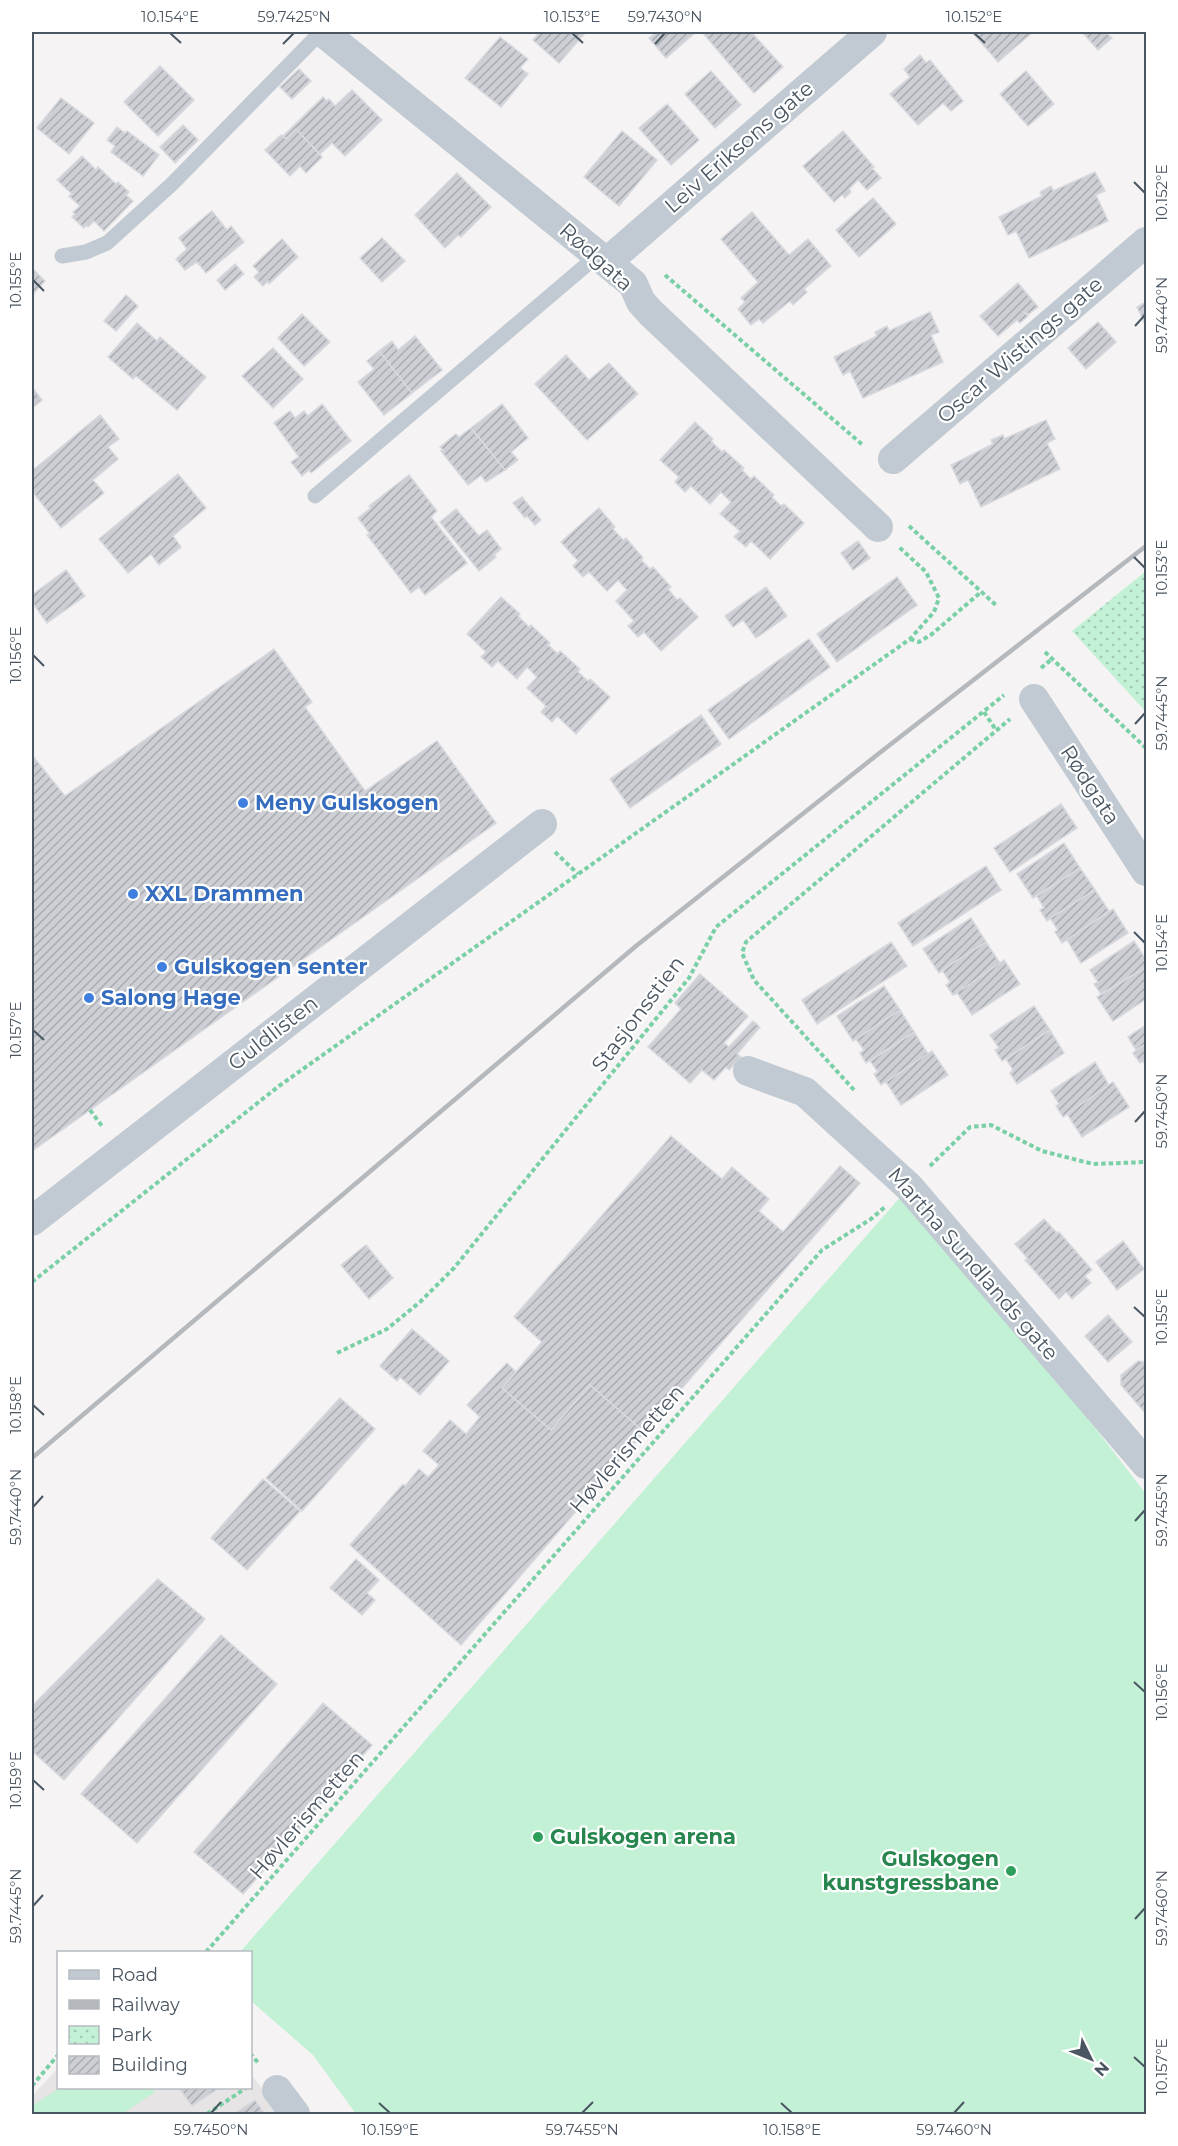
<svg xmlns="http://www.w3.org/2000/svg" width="1178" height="2146" font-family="Montserrat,sans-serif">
<defs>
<pattern id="park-dots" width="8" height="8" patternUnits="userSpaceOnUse" patternTransform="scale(1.5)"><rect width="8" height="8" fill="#c3f1d5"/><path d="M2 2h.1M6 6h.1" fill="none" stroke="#a0c6b0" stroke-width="1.8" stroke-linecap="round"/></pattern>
<pattern id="building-hatch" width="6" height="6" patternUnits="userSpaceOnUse" patternTransform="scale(1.5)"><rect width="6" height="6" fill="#cdcfd5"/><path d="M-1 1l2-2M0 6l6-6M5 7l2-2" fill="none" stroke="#a8abb0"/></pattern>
</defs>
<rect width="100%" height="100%" fill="#f5f3f3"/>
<path fill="#e6e4e5" d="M58 2068V2088H250L251 2074 281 2114H32V2096Z"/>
<g fill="#c3f1d5">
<path d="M909 1187 1146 1494V2114H356L313 2055 251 2001 250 1952H240Z"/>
<path d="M60 2088H152L155 2092 122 2114H33L32 2106Z"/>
</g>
<path fill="url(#park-dots)" d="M1146 571V712L1072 631Z"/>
<g fill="url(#building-hatch)" stroke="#d7d9de" stroke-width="1.5">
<path d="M540 32H586L559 63 533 40Z"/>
<path d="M657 32H696L666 58 649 38Z"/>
<path d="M702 32H751L783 67 754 93Z"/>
<path d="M972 32H1033L998 62Z"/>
<path d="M1082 32H1106L1112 38 1098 50Z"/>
<path d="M500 37 528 59 520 68 528 74 501 107 465 78Z"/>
<path d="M920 55 926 63 930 60 963 101 951 111 943 103 918 125 890 94 910 77 904 69Z"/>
<path d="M160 66 194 100 158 136 124 102Z"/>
<path d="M299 69 311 81 292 99 280 87Z"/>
<path d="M711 71 741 105 715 128 685 94Z"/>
<path d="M1026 71 1054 104 1028 126 1000 94Z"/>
<path d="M352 90 382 120 345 156 332 143 320 154 296 129 286 139 283 136 323 97 327 101 329 99 335 106Z"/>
<path d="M61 98 94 123 69 154 37 128Z"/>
<path d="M667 104 699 140 671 165 639 128Z"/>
<path d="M183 125 198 140 175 163 160 147Z"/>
<path d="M117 127 125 133 127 131 159 155 143 176 111 152 115 146 107 140Z"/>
<path d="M296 129 322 157 306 173 300 166 290 176 265 150 281 135 286 139Z"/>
<path d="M622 131 657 160 619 206 584 177Z"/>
<path d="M843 131 874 167 872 168 881 178 867 190 858 180 849 189 851 192 845 198 842 195 834 202 803 166Z"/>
<path d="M82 156 96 170 98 167 116 184 118 182 129 192 126 195 133 201 104 231 94 221 88 227 86 225 84 228 72 217 75 214 73 212 80 206 69 196 72 194 57 180Z"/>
<path d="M1095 172 1105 191 1096 195 1108 221 1029 258 1016 231 1008 235 999 217 1042 196 1040 192 1051 186 1053 191Z"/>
<path d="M457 173 491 207 461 237 458 235 445 248 415 215Z"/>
<path d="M873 198 896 224 859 257 836 230Z"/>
<path d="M212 211 227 230 231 226 244 242 206 273 197 262 185 270 176 259 187 249 179 238Z"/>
<path d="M752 212 789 255 808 239 831 266 804 289 807 292 793 305 790 301 763 323 759 319 751 325 738 309 745 302 741 298 758 282 721 239Z"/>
<path d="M382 238 405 261 382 282 360 258Z"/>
<path d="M282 239 298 257 269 284 268 281 263 286 254 277 259 272 253 266Z"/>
<path d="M235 264 244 274 225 290 217 280Z"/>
<path d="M32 268 45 281 32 295Z"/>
<path d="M1018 283 1038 307 1029 314 1025 313 1028 316 1020 323 1017 320 998 336 980 316Z"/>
<path d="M126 295 138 306 116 331 104 321Z"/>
<path d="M1146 302V326L1137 307Z"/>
<path d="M930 312 939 332 931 335 943 362 863 398 850 371 843 375 834 357 877 336 875 332 887 326 889 331Z"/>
<path d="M302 314 330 342 304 366 278 338Z"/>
<path d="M1098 322 1116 342 1086 369 1068 348Z"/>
<path d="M137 323 157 341 160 337 206 377 177 410 136 376 133 379 108 357Z"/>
<path d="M415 336 442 370 412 393 379 351 392 341 398 350Z"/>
<path d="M273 348 303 379 273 408 242 376Z"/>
<path d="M379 351 412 393 384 415 358 382 374 369 367 361Z"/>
<path d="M566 355 589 380 609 363 638 394 587 440 535 384Z"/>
<path d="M32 387 42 400 32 408Z"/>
<path d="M322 404 351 441 311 473 309 470 302 476 291 462 299 457 274 423 290 411 295 418 304 411 308 416Z"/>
<path d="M502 404 528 438 511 452 518 460 505 470 471 428Z"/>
<path d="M100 415 119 439 108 447 118 459 93 480 104 493 61 528 32 491V471Z"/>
<path d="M1046 420 1055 439 1047 443 1060 469 981 507 968 480 960 484 951 465 993 444 991 440 1003 435 1004 439Z"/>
<path d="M695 422 713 439 711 441 722 452 724 450 744 468 742 470 751 479 754 476 774 495 772 497 781 506 784 504 804 523 770 559 751 541 746 547 734 537 740 531 720 514 731 502 721 492 710 504 691 486 685 492 675 482 679 477 660 460Z"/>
<path d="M471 428 505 470 486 482 481 475 468 485 441 451 443 450 440 447 456 434 459 437Z"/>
<path d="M178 474 206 508 173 536 181 547 159 565 151 554 128 573 99 539Z"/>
<path d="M409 475 437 511 431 517 467 563 425 595 419 587 411 593 367 535 370 534 358 518 371 508 369 506Z"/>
<path d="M522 497 541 520 535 525 527 516 525 518 513 503Z"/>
<path d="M599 508 615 527 613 529 623 540 626 538 643 558 641 560 650 569 653 567 671 587 668 589 677 600 680 598 698 617 661 651 644 632 638 637 628 626 634 621 616 601 627 590 618 580 607 591 589 572 583 577 573 566 578 561 561 542Z"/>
<path d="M456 509 479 536 487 530 501 549 494 555 496 557 479 571 440 522Z"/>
<path d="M858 541 870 558 853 570 841 553Z"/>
<path d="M66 570 85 596 47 623 32 602V595Z"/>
<path d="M897 577 917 605 837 662 817 634Z"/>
<path d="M766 587 787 616 756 638 743 620 733 627 725 616Z"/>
<path d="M501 597 520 614 518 616 529 627 531 625 550 643 548 645 558 654 560 651 580 669 578 672 588 681 590 679 610 697 576 734 557 716 552 722 541 712 546 706 527 688 537 677 527 667 517 679 498 661 492 667 481 657 486 652 467 634Z"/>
<path d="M809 639 830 667 729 739 708 710Z"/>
<path d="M274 649 312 702 305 707 365 791 437 741 496 823 32 1151V755L65 796Z"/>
<path d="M701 715 721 744 630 808 610 779Z"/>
<path d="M1061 804 1077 828 1010 872 994 848Z"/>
<path d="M1064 843 1080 868 1033 898 1017 874Z"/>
<path d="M986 866 1001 890 913 946 898 923Z"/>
<path d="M1080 868 1095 890 1047 921 1040 910 1044 908 1037 896Z"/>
<path d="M1095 890 1109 911 1062 943 1055 932 1058 930 1050 918Z"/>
<path d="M1113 909 1128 933 1081 963 1067 940Z"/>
<path d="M971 918 986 942 939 973 923 949Z"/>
<path d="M1134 941 1146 960V967L1101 994 1094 984 1098 982 1090 970Z"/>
<path d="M891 942 907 966 817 1024 802 1000Z"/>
<path d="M986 942 1000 963 963 989 962 987 956 991 958 993 953 995 946 985 950 982 942 970Z"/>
<path d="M1004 960 1020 984 972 1015 956 991 962 987 963 989Z"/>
<path d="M1145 968 1146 999 1113 1021 1097 997Z"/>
<path d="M700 974 748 1016 724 1043 729 1047 753 1021 760 1027 737 1054 741 1057 729 1070 726 1067 714 1080 702 1070 690 1083 648 1047 681 1009 675 1003Z"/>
<path d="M884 986 900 1010 853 1041 837 1016Z"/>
<path d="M1034 1006 1050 1030 1002 1061 995 1050 999 1048 990 1035Z"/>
<path d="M900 1010 914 1032 866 1063 860 1053 864 1050 856 1039Z"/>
<path d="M1146 1025V1044L1136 1050 1128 1037Z"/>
<path d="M1050 1030 1064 1053 1017 1084 1010 1073 1013 1070 1006 1059Z"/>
<path d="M914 1032 928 1054 881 1085 874 1074 878 1072 870 1061Z"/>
<path d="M1146 1044V1066L1143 1061 1140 1063 1133 1053Z"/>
<path d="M932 1051 948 1075 901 1105 886 1082Z"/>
<path d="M1095 1062 1109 1085 1063 1117 1056 1106 1059 1104 1051 1091Z"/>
<path d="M1113 1082 1129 1107 1082 1137 1067 1114Z"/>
<path d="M671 1136 722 1179 732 1167 769 1199 759 1211 783 1232 840 1166 860 1183 644 1432 590 1385 551 1430 502 1388 542 1342 514 1317Z"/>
<path d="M1044 1219 1057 1233 1059 1232 1092 1270 1085 1276 1091 1283 1072 1299 1066 1292 1059 1299 1025 1260 1028 1259 1015 1244Z"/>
<path d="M1123 1241 1144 1269 1117 1290 1096 1262Z"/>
<path d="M366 1245 393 1278 369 1299 341 1265Z"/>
<path d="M1108 1315 1132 1342 1108 1362 1085 1336Z"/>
<path d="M412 1329 449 1361 420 1395 400 1377 397 1381 380 1366Z"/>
<path d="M1138 1361 1146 1362V1414L1121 1385V1375Z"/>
<path d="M507 1363 516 1372 502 1388 551 1430 590 1385 644 1432 461 1645 350 1545 403 1484 405 1486 419 1469 428 1477 439 1465 423 1451 450 1420 466 1434 480 1417 467 1405Z"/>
<path d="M340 1398 375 1429 302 1511 266 1478Z"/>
<path d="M263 1479 300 1511 247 1570 211 1538Z"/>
<path d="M356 1559 379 1580 367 1593 375 1600 362 1615 330 1588Z"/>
<path d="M158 1579 205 1619 64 1780 32 1751V1706Z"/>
<path d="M221 1635 277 1684 137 1843 81 1794Z"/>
<path d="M323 1703 372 1745 243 1894 194 1852Z"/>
<path d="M179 2088H219L192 2106Z"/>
<path d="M255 2100 265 2114H234Z"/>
</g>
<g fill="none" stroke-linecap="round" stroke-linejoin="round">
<g stroke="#7ad0a6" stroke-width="4" stroke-dasharray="4.5 3" stroke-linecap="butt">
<path d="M665 275 864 446"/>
<path d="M909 526 997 606"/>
<path d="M910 639 919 642 932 634 981 592"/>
<path d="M1045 652 1146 748"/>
<path d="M1041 668 1052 659"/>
<path d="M984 712 996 730"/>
<path d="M555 852 578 874"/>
<path d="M854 1090 754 980 742 953 746 942 1010 719"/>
<path d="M90 1110 102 1126"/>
<path d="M930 1166 970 1127 991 1125 1042 1151 1093 1164 1146 1162"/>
<path d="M32 1282 279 1086 910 639 934 612 939 598 926 572 899 547"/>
<path d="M337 1353 387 1329 420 1302 454 1268 689 978 716 927 1004 695"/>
<path d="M206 1952 822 1250 871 1219 885 1207"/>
<path d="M250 2053 259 2064"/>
<path d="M32 2086 58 2055"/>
<path d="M207 2114 246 2088"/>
</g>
<g stroke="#c1cad2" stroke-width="15">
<path d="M62 256 86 252 107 243 172 184 321 32"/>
<path d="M315 496 598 255"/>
</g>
<g stroke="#c1cad2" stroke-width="30">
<path d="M323 32 633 284 641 302 651 313 878 527"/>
<path d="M607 262 872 32"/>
<path d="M893 459 1146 242"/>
<path d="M1034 699 1146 871"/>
<path d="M748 1071 805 1092 909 1187 1146 1464"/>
<path d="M32 1221 542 824"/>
<path d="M277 2090 295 2114"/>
</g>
<path stroke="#b5b8bd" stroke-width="4.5" d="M32 1458 636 946 882 751 1146 546"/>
</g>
<path fill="none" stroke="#4a5661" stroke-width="2" d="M170 33 181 43M572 33 583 43M974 33 985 43M283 44 294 33M655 44 665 33M1134 182 1145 193M33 280 44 291M1135 326 1145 315M1134 557 1145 568M33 655 44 666M1135 724 1145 713M1134 932 1145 943M33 1030 44 1040M1135 1122 1145 1111M1134 1307 1145 1317M33 1405 44 1415M33 1507 43 1496M1135 1521 1145 1510M1134 1682 1145 1692M33 1780 44 1790M33 1906 43 1895M1135 1919 1145 1908M1134 2057 1145 2067M379 2103 390 2113M781 2103 792 2113M211 2113 221 2102M582 2113 593 2102M954 2113 964 2102"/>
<g fill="#3f7fe0" stroke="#fff" stroke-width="2">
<circle cx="243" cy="803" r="6"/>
<circle cx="133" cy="894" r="6"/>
<circle cx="162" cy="967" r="6"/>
<circle cx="89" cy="998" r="6"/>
</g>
<g fill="#2e9e5b" stroke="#fff" stroke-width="2">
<circle cx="538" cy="1837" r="6"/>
<circle cx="1011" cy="1871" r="6"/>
</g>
<g text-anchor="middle" stroke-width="4.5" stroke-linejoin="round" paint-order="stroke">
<g font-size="21" fill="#4a5661" stroke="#fff">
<text transform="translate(739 147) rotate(-41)" y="7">Leiv Eriksons gate</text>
<text transform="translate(596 257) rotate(42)" y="7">Rødgata</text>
<text transform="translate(1020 350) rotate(-41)" y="7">Oscar Wistings gate</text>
<text transform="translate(1090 785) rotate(57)" y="7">Rødgata</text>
<text transform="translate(638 1014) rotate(-53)" y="7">Stasjonsstien</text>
<text transform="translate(273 1033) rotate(-38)" y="7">Guldlisten</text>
<text transform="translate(973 1264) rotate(49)" y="7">Martha Sundlands gate</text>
<text transform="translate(627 1449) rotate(-49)" y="7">Høvlerismetten</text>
<text transform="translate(307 1815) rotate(-49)" y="7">Høvlerismetten</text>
</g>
<g font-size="21" font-weight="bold" fill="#366cbe" stroke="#fff" text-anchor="start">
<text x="255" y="810">Meny Gulskogen</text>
<text x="145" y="901">XXL Drammen</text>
<text x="174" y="974">Gulskogen senter</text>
<text x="101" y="1005">Salong Hage</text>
</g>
<g font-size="21" font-weight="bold" fill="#27864d" stroke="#fff" text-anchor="start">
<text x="550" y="1844">Gulskogen arena</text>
<text x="999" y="1866" text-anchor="end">Gulskogen<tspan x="999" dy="24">kunstgressbane</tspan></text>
</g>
</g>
<rect width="1178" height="2146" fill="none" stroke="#ffffff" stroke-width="66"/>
<rect x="57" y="1951" width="195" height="138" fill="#ffffff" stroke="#b7bbc0" stroke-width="1.5"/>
<rect x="69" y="1970" width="30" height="9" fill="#c1cad2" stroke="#b7bbc0" stroke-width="1.5"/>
<text x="111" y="1981" font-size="18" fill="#4a5661">Road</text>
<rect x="69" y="2000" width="30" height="9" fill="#b5b8bd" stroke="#b7bbc0" stroke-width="1.5"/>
<text x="111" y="2011" font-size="18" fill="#4a5661">Railway</text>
<rect x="69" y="2026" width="30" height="18" fill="url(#park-dots)" stroke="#b7bbc0" stroke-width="1.5"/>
<text x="111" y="2041" font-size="18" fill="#4a5661">Park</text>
<rect x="69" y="2056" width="30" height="18" fill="url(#building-hatch)" stroke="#b7bbc0" stroke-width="1.5"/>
<text x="111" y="2071" font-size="18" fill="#4a5661">Building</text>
<g transform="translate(1091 2059) rotate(133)" stroke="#ffffff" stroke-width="4.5" paint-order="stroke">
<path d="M0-4.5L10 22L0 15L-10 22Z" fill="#4a5661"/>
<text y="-9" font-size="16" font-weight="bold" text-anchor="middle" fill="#4a5661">N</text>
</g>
<rect x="33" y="33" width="1112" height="2080" fill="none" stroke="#4a5661" stroke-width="2"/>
<g font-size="15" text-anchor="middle" fill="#4a5661">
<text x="170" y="22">10.154°E</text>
<text x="294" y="22">59.7425°N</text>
<text x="572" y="22">10.153°E</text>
<text x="665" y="22">59.7430°N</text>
<text x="974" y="22">10.152°E</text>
<text transform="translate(1162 193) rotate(-90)" y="5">10.152°E</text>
<text transform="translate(16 280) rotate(-90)" y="5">10.155°E</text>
<text transform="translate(1162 315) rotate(-90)" y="5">59.7440°N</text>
<text transform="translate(1162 568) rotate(-90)" y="5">10.153°E</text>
<text transform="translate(16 655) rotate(-90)" y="5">10.156°E</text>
<text transform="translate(1162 713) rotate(-90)" y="5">59.7445°N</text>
<text transform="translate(1162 943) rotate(-90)" y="5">10.154°E</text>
<text transform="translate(16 1030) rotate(-90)" y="5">10.157°E</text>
<text transform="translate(1162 1111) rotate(-90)" y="5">59.7450°N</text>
<text transform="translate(1162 1317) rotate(-90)" y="5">10.155°E</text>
<text transform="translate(16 1405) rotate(-90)" y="5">10.158°E</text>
<text transform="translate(16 1507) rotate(-90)" y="5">59.7440°N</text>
<text transform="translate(1162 1510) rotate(-90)" y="5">59.7455°N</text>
<text transform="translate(1162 1692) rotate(-90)" y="5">10.156°E</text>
<text transform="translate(16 1780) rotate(-90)" y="5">10.159°E</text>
<text transform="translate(16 1906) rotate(-90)" y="5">59.7445°N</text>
<text transform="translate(1162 1908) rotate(-90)" y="5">59.7460°N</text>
<text transform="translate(1162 2067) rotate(-90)" y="5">10.157°E</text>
<text x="211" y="2135">59.7450°N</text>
<text x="390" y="2135">10.159°E</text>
<text x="582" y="2135">59.7455°N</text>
<text x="792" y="2135">10.158°E</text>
<text x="954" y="2135">59.7460°N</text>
</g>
</svg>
